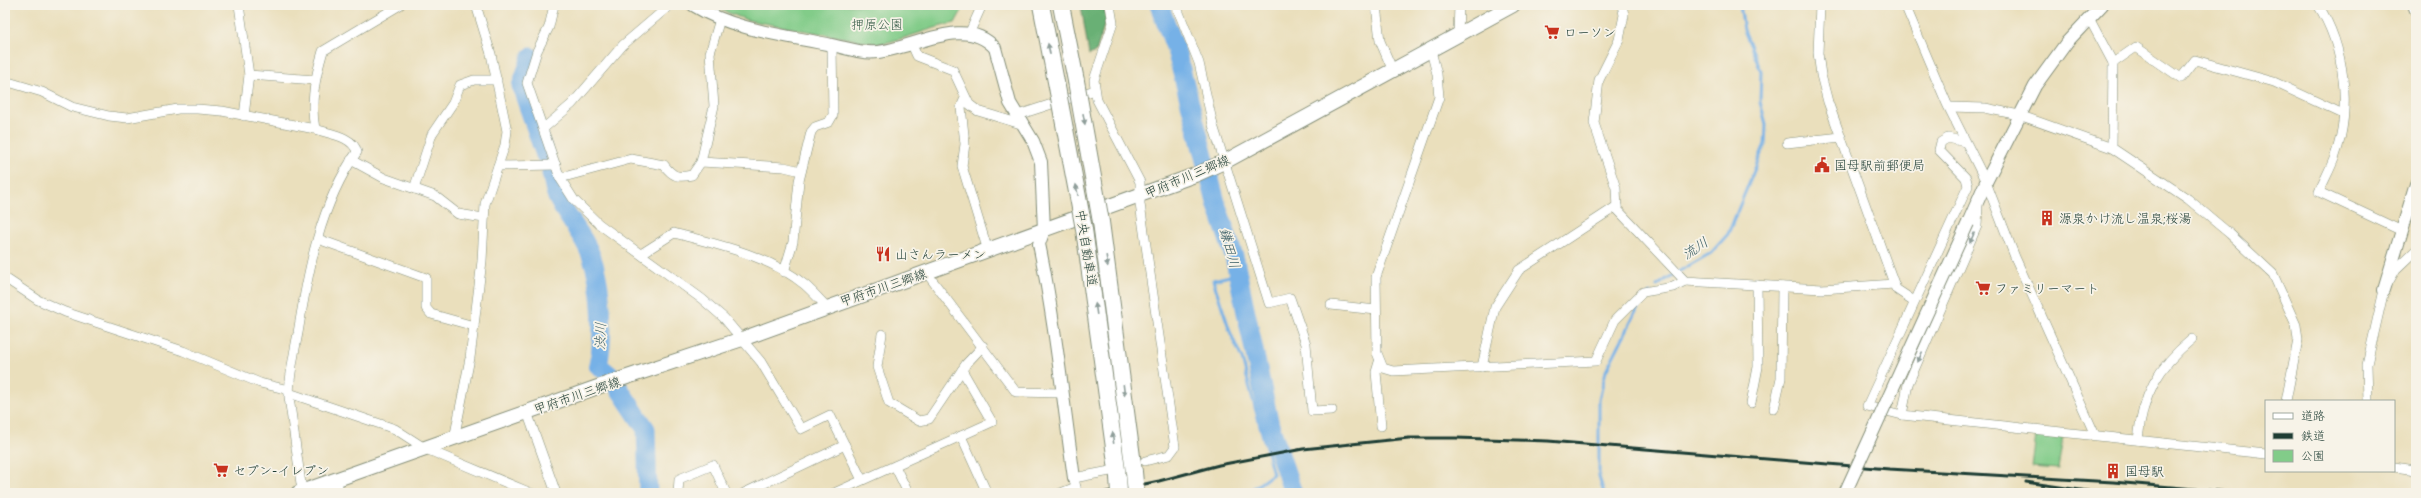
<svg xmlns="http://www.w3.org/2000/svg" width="2421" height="498" font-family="'Comic Neue','Klee One',sans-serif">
<rect width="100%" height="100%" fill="#f7f3e8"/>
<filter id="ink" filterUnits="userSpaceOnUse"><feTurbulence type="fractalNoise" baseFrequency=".025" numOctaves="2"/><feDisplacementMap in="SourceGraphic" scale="8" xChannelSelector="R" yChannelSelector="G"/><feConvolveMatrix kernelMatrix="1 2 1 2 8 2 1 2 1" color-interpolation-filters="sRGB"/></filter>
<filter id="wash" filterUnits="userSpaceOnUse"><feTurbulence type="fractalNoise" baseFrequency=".012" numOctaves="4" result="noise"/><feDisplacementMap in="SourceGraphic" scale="16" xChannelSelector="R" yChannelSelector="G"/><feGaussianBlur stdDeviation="0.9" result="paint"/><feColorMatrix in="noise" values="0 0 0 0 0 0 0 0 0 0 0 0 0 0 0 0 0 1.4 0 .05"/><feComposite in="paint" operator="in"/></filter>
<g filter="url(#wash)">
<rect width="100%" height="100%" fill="#eadfbc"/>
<g fill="#82cc89" stroke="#50845e">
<path d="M708 5H965L955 23C928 28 904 40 878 44L747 20Z"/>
<path d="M2036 435 2063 437 2058 469 2032 467Z"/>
</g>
<path fill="#69b075" stroke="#447654" d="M1081 5H1104L1106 19 1096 52 1089 55Z"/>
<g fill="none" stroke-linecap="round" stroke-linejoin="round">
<g stroke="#76b1e7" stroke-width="3">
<path d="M1238 274 1213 280 1231 334 1242 359 1273 474 1247 493"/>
<path d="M1657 286 1671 276 1711 253 1728 234 1765 144 1766 124 1760 102 1761 71 1744 30 1740 5"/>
<path d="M1604 493 1599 477V400L1606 371 1640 304 1650 293"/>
</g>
<g stroke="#76b1e7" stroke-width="19">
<path d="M1159 5 1176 50 1217 206 1234 256 1270 425 1293 493"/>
<path d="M531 57 521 86 545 155"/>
<path d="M551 173C553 181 554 190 557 197 566 217 582 233 590 253 602 281 605 336 598 365L610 375 646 429 648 493"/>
</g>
</g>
</g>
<g filter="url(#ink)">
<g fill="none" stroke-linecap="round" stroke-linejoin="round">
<g stroke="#848e78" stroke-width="10">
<g id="street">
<path d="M239 5 249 75 244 116"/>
<path d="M554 5 549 27 537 51 527 83 560 178 574 200 599 224 702 299 724 318 761 362 801 429 830 415 862 480"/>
<path d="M1110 5 1113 23 1094 80 1097 100 1140 182V204L1175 447 1169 455 1145 461"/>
<path d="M1176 5 1199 63 1213 125 1269 303 1290 298 1306 344 1312 411 1332 410"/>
<path d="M1376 5 1380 41 1393 71"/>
<path d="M1622 5 1624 15 1619 40 1599 80 1594 123 1616 188 1617 209 1685 281 1822 289 1894 284"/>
<path d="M1820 5 1818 53 1821 75 1828 102 1896 289 1914 301"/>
<path d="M1905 5 1947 104 1986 182 2015 257 2095 435"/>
<path d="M2318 5C2345 47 2352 109 2335 156 2331 168 2324 180 2319 192L2402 231"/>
<path d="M2089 18 2113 63 2112 148"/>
<path d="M969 34 982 5"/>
<path d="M1458 35 1459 5"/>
<path d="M912 45 917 56 953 70 969 104 978 111 1024 125"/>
<path d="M1431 51 1437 74 1439 97 1376 277 1377 353 1383 368 1393 371 1596 361 1615 320 1643 292 1673 287 1685 281"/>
<path d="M2113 63 2136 47 2181 78 2195 60 2274 82 2343 114"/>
<path d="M249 75 315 80"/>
<path d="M5 81 42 92 72 107 109 116 127 118 178 109H197L222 111 315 129"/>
<path d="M965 98 961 107 965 144 962 166 988 251"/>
<path d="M1949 107 1985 108 2019 115 2112 148 2188 199 2230 234 2273 274 2296 325 2298 340 2286 401"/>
<path d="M1018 115 1095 90"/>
<path d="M544 128 572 104 623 45 670 5"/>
<path d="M1965 142 1948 138 1941 142 1939 150 1966 178 1968 186 1867 406 1902 415 2266 454"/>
<path d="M1787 143 1841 137"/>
<path d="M351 160 384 178 435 196 458 214 484 218"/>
<path d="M701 162 784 167 801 171"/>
<path d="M498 166 556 165"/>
<path d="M560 178 631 159 664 165C673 177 678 178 692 175L701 162 714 106 710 53 720 19"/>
<path d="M414 189 432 134 453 103 460 85 474 80H497"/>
<path d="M318 239 426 278V308L431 314 474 326"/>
<path d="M641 254 674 233C718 245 769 255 805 285 813 292 820 300 827 307"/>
<path d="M784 272 793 242 799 181 811 132 815 127 829 122 833 115 832 45"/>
<path d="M926 272 1016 392 1062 393"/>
<path d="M5 278 38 300 65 312 183 351 260 383 289 390"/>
<path d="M1331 305 1376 310"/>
<path d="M882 334 877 367 889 403 919 421 929 419 966 364 983 346"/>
<path d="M1379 362 1376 372 1381 426"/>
<path d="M1482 367 1495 307 1519 270 1617 206"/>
<path d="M289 393 395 429 426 449 531 493"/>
<path d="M2368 401 2367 364 2384 290 2396 269 2416 250"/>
<path d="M1751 403 1758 367 1757 285"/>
<path d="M1774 409 1781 378 1782 287"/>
<path d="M527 412 556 493"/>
<path d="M1902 415 1908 384 1977 226 1978 205"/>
<path d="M961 436 987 493"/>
<path d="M454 439 470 358 482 261 485 204 505 145 507 131 491 54 476 5"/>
<path d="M2138 440C2142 395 2158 367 2192 339"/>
<path d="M895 466 908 493"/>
<path d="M2394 467 2416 470"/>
<path d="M336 480 340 493"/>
<path d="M302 491 289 397C289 376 294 354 298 333 308 271 320 204 357 152 353 136 329 134 315 129 310 102 315 78 323 51L400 5"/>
<path d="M678 493 679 479 713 465 726 493"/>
<path d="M744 493 845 445"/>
<path d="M834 493 992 422 962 370"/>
<path d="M1061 493 1076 487"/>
<path d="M1077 493 1074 478 1110 471"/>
</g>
</g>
<g stroke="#848e78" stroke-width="14">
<g id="secondary">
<path d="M693 5C735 31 785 35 832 45 847 48 862 54 877 52 913 49 965 14 995 48L1010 103 1033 141 1041 162 1044 230 1039 244C1055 321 1063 400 1074 478"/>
<path d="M2414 5 2416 10"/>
<path d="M1968 223 1986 182 2035 86 2067 42 2102 5"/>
<path d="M2384 290 2416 184"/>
</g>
</g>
<g stroke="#848e78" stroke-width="16">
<path id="primary" d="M298 493 609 383 742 339 1195 175 1226 161 1513 5"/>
</g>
<g stroke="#848e78" stroke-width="18">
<g id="highway">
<path d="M1041 5 1057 87"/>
<path d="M1061 5 1076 81"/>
<path d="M1101 222 1134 472"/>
<path d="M1084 229 1118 477"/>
</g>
</g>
<use href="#street" stroke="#fff" stroke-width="9"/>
<use href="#secondary" stroke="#fff" stroke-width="12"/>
<use href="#primary" stroke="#fff" stroke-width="14"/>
<use href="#highway" stroke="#fff" stroke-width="16"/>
<g stroke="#1f3d34" stroke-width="3">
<path d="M2026 482 2101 493"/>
<path d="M1102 493 1159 481 1219 465 1303 449 1409 438H1456L1548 441 1889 469 2113 482 2241 493"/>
</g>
<g stroke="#848e78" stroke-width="14" stroke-linecap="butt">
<path id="secondary-bridge" d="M1845 493 1968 223"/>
</g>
<g stroke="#848e78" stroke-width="18" stroke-linecap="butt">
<g id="highway-bridge">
<path d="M1076 81 1101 222"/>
<path d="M1057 87 1084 229"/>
<path d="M1134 472 1136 493"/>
<path d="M1118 477 1119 493"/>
</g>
</g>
<use href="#secondary-bridge" stroke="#fff" stroke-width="12"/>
<use href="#highway-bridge" stroke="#fff" stroke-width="16"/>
</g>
<defs><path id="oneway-solid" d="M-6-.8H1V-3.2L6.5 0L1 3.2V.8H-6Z"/></defs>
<g fill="#8f9e9a">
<use href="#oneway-solid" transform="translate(1049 49) rotate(-101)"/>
<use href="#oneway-solid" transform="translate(1084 119) rotate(80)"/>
<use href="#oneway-solid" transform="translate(1077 190) rotate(-101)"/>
<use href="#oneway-solid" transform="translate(1972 238) rotate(114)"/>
<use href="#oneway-solid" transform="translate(1107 261) rotate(82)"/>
<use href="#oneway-solid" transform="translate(1096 309) rotate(-98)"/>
<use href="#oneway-solid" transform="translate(1920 357) rotate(114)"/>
<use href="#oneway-solid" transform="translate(1124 390) rotate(83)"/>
<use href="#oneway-solid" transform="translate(1113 438) rotate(-97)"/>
</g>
</g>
<defs>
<g id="supermarket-bare" transform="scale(1.2)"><path d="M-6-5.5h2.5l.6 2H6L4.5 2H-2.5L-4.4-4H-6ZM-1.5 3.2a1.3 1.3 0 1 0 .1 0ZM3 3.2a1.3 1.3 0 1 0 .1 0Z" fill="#c8321e" stroke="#f7f3e8" stroke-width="2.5" paint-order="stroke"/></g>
<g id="civic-bare" transform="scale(1.2)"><path d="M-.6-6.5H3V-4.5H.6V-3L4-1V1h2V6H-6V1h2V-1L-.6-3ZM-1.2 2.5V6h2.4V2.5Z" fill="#c8321e" stroke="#f7f3e8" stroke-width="2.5" paint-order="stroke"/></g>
<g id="building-bare" transform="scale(1.2)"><path d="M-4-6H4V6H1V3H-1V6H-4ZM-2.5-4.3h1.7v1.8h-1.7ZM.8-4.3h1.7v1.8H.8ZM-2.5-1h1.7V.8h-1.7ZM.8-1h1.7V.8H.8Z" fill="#c8321e" stroke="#f7f3e8" stroke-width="2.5" paint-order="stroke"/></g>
<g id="restaurant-bare" transform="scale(1.2)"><path d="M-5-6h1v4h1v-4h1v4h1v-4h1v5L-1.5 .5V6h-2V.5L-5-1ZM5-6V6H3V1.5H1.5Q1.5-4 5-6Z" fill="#c8321e" stroke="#f7f3e8" stroke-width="2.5" paint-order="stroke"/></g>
</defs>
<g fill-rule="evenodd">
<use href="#supermarket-bare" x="1552" y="32"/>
<use href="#civic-bare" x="1822" y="165"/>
<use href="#building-bare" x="2047" y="218"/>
<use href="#restaurant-bare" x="883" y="254"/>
<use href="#supermarket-bare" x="1983" y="288"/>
<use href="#supermarket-bare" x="221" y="470"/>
<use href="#building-bare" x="2113" y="471"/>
</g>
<g text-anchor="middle" stroke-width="3.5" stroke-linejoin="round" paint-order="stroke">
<g font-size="13" fill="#335a45" stroke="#f7f3e8">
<text x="877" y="29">押原公園</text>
</g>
<g font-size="13" fill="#1f3d34" stroke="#f7f3e8" text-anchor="start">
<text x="1564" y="37">ローソン</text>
<text x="1834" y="170">国母駅前郵便局</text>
<text x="2059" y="223">源泉かけ流し温泉;桜湯</text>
<text x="895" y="259">山さんラーメン</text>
<text x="1995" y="293">ファミリーマート</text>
<text x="233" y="475">セブン-イレブン</text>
<text x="2125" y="476">国母駅</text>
</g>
<g font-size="13" fill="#1f3d34" stroke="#f7f3e8">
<text transform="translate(1187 176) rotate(-23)" y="5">甲府市川三郷線</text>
<text transform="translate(1087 248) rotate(81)" y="5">中央自動車道</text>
<text transform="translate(883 287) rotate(-19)" y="5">甲府市川三郷線</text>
<text transform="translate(577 395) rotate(-19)" y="5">甲府市川三郷線</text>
</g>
<g font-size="14" font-style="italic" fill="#355a61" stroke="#f7f3e8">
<text transform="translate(1230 248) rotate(74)" y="5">鎌田川</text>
<text transform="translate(1695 248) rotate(-34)" y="5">流川</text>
<text transform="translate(600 336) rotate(-88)" y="5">渋川</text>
</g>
</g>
<rect width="2421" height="498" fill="none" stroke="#f7f3e8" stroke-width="20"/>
<rect x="2265" y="400" width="130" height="72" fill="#f7f3e8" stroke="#a1aaa0"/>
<rect x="2273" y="413" width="20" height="6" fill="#ffffff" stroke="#a1aaa0"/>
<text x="2301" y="420" font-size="12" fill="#1f3d34">道路</text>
<rect x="2273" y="433" width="20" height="6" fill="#1f3d34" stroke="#a1aaa0"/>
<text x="2301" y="440" font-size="12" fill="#1f3d34">鉄道</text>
<rect x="2273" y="450" width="20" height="12" fill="#82cc89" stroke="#a1aaa0"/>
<text x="2301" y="460" font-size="12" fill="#1f3d34">公園</text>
</svg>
